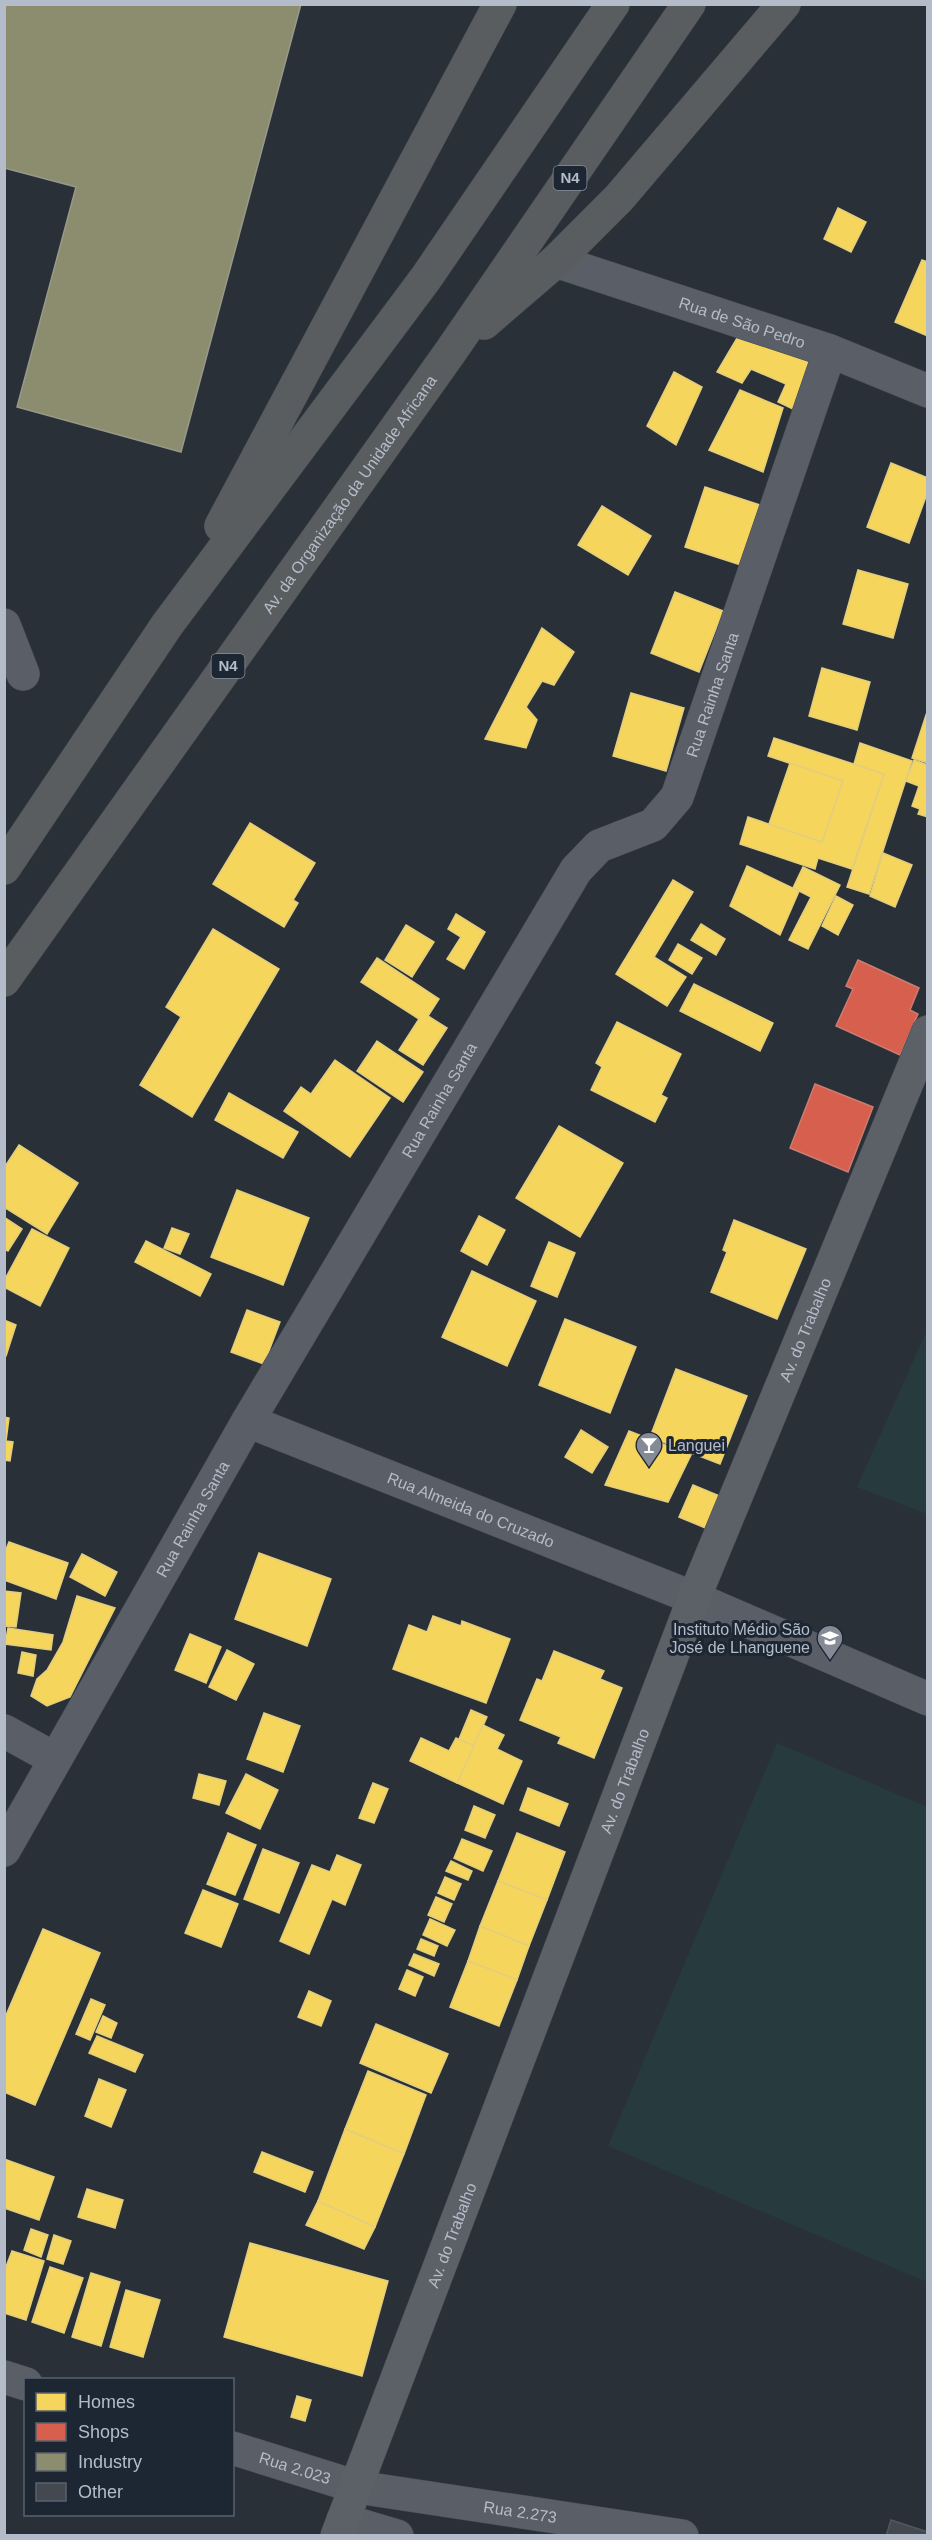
<svg xmlns="http://www.w3.org/2000/svg" width="932" height="2540" font-family="Arial,sans-serif">
<rect width="100%" height="100%" fill="#2a3038"/>
<g fill="#273a3e">
<path d="M927 1330V1514L857 1487Z"/>
<path d="M777 1743 927 1807V2282L608 2146Z"/>
</g>
<g fill="#f6d55c" stroke="#e2ce7d" stroke-width="1.5">
<path d="M838 208 866 222 851 252 824 239Z"/>
<path d="M922 260 928 262V336L895 322Z"/>
<path d="M743 328 815 361 795 410 778 402 786 384 751 369 742 383 717 372Z"/>
<path d="M674 372 702 387 676 445 647 426Z"/>
<path d="M740 390 783 408 763 472 709 450Z"/>
<path d="M891 463 928 478V491L909 543 867 527Z"/>
<path d="M705 487 760 505 741 565 685 547Z"/>
<path d="M602 506 651 536 628 575 578 545Z"/>
<path d="M858 570 908 584 893 638 843 624Z"/>
<path d="M675 592 723 611 699 672 651 653Z"/>
<path d="M542 628 574 652 554 685 542 681 526 707 537 720 526 748 485 739Z"/>
<path d="M822 668 870 682 857 730 809 716Z"/>
<path d="M631 693 684 708 666 771 613 756Z"/>
<path d="M928 709V763L912 758Z"/>
<path d="M774 738 884 774 852 869 818 858 815 869 740 844 748 817 822 842 843 781 768 756Z"/>
<path d="M860 743 912 761 869 894 847 887 884 774 854 764Z"/>
<path d="M914 760 928 765V817L918 814 920 809 912 806 919 786 906 781Z"/>
<path d="M790 763 843 781 822 842 769 824Z"/>
<path d="M250 823 315 863 293 900 298 903 284 927 213 884Z"/>
<path d="M883 853 912 865 895 907 870 896Z"/>
<path d="M747 866 799 891 780 935 730 906Z"/>
<path d="M803 867 840 885 808 949 789 940 811 897 793 888Z"/>
<path d="M673 880 693 892 654 957 686 977 667 1006 616 974Z"/>
<path d="M836 896 853 905 838 935 822 926Z"/>
<path d="M456 914 485 932 464 969 447 959 461 937 448 929Z"/>
<path d="M701 924 725 939 716 955 691 940Z"/>
<path d="M406 925 434 942 412 977 385 960Z"/>
<path d="M213 929 279 969 192 1117 140 1085 181 1017 166 1007Z"/>
<path d="M678 944 702 958 692 974 669 960Z"/>
<path d="M377 958 439 999 428 1016 447 1028 423 1065 399 1050 419 1019 361 982Z"/>
<path d="M694 984 773 1023 760 1051 680 1011Z"/>
<path d="M617 1022 681 1054 661 1095 667 1098 655 1122 591 1090 602 1067 596 1063Z"/>
<path d="M377 1041 423 1072 403 1102 357 1071Z"/>
<path d="M335 1060 390 1098 350 1157 284 1111 301 1087 311 1094Z"/>
<path d="M229 1093 298 1132 283 1158 215 1120Z"/>
<path d="M559 1126 623 1163 580 1237 516 1198Z"/>
<path d="M19 1145 78 1183 47 1234 4 1207V1168Z"/>
<path d="M237 1190 309 1218 283 1285 211 1257Z"/>
<path d="M479 1216 505 1230 487 1265 461 1251Z"/>
<path d="M4 1217 22 1229 8 1251 4 1249Z"/>
<path d="M734 1220 806 1249 777 1319 711 1292 727 1252 723 1250Z"/>
<path d="M172 1228 189 1234 180 1254 164 1248Z"/>
<path d="M32 1229 69 1248 40 1306 4 1287V1281Z"/>
<path d="M146 1241 211 1274 200 1296 135 1262Z"/>
<path d="M549 1242 575 1253 557 1297 531 1286Z"/>
<path d="M472 1271 536 1301 507 1366 442 1337Z"/>
<path d="M247 1310 280 1322 264 1364 231 1352Z"/>
<path d="M565 1319 636 1347 610 1413 539 1385Z"/>
<path d="M4 1320 16 1325 6 1356H4Z"/>
<path d="M676 1369 747 1396 720 1464 650 1437Z"/>
<path d="M4 1417 9 1418 6 1441 13 1442 10 1461 4 1460Z"/>
<path d="M581 1430 608 1447 592 1473 565 1457Z"/>
<path d="M629 1431 691 1455 668 1502 605 1485Z"/>
<path d="M693 1485 729 1500 715 1532 679 1517Z"/>
<path d="M9 1542 68 1563 56 1599 4 1580V1554Z"/>
<path d="M259 1553 331 1579 307 1646 235 1619Z"/>
<path d="M82 1554 117 1572 105 1596 70 1577Z"/>
<path d="M4 1591 21 1593 16 1627 4 1626Z"/>
<path d="M77 1596 115 1608 70 1697 47 1706 31 1696 37 1679 47 1670 63 1642Z"/>
<path d="M433 1616 461 1626 462 1621 510 1639 486 1703 393 1669 409 1625 427 1632Z"/>
<path d="M8 1628 53 1635 51 1650 5 1644Z"/>
<path d="M190 1634 221 1647 206 1683 175 1670Z"/>
<path d="M227 1650 254 1664 236 1700 209 1687Z"/>
<path d="M554 1651 604 1671 600 1679 622 1688 594 1758 558 1743 561 1737 520 1720 537 1679 542 1681Z"/>
<path d="M22 1652 36 1655 33 1676 18 1673Z"/>
<path d="M471 1710 487 1717 474 1746 459 1739Z"/>
<path d="M264 1713 300 1726 283 1772 247 1759Z"/>
<path d="M483 1725 504 1735 497 1749 522 1761 503 1804 457 1783Z"/>
<path d="M421 1738 449 1751 456 1738 474 1746 457 1783 410 1761Z"/>
<path d="M199 1774 226 1781 219 1805 193 1798Z"/>
<path d="M246 1774 278 1790 260 1829 226 1813Z"/>
<path d="M373 1783 388 1789 374 1823 359 1818Z"/>
<path d="M528 1788 568 1804 559 1826 520 1810Z"/>
<path d="M474 1806 495 1815 485 1838 465 1830Z"/>
<path d="M228 1833 256 1845 235 1895 207 1884Z"/>
<path d="M517 1833 565 1852 547 1900 498 1881Z"/>
<path d="M462 1839 492 1851 483 1871 454 1858Z"/>
<path d="M263 1849 299 1863 279 1913 244 1899Z"/>
<path d="M337 1855 361 1865 345 1905 332 1899 309 1954 280 1941 312 1865 330 1872Z"/>
<path d="M451 1861 472 1871 468 1880 446 1871Z"/>
<path d="M445 1877 461 1884 454 1900 438 1893Z"/>
<path d="M498 1881 547 1900 529 1946 480 1926Z"/>
<path d="M203 1890 238 1904 221 1947 185 1933Z"/>
<path d="M436 1897 452 1904 444 1922 428 1915Z"/>
<path d="M430 1919 455 1930 447 1946 423 1935Z"/>
<path d="M480 1926 529 1946 517 1980 468 1961Z"/>
<path d="M43 1929 100 1953 35 2105 4 2092V2020Z"/>
<path d="M421 1939 438 1946 434 1956 417 1949Z"/>
<path d="M414 1954 439 1964 434 1976 409 1965Z"/>
<path d="M468 1961 517 1980 499 2026 450 2007Z"/>
<path d="M407 1970 423 1977 415 1996 399 1989Z"/>
<path d="M309 1991 331 2001 321 2026 298 2017Z"/>
<path d="M91 1999 105 2005 90 2040 76 2034Z"/>
<path d="M103 2016 117 2023 111 2038 96 2032Z"/>
<path d="M376 2024 448 2054 431 2093 360 2063Z"/>
<path d="M97 2036 143 2055 135 2072 89 2053Z"/>
<path d="M368 2071 426 2095 404 2154 345 2129Z"/>
<path d="M99 2079 126 2090 111 2127 85 2116Z"/>
<path d="M345 2129 404 2154 375 2227 318 2201Z"/>
<path d="M262 2152 313 2172 305 2192 254 2172Z"/>
<path d="M4 2159 54 2177 39 2220 4 2208Z"/>
<path d="M87 2189 123 2200 115 2228 78 2217Z"/>
<path d="M318 2201 375 2227 364 2249 306 2225Z"/>
<path d="M31 2229 48 2235 41 2257 24 2250Z"/>
<path d="M54 2235 71 2241 63 2264 47 2259Z"/>
<path d="M250 2243 388 2281 362 2376 224 2337Z"/>
<path d="M12 2251 44 2261 26 2320 4 2313V2272Z"/>
<path d="M50 2267 83 2278 64 2333 32 2322Z"/>
<path d="M91 2273 120 2282 101 2346 72 2337Z"/>
<path d="M126 2290 160 2300 143 2357 110 2347Z"/>
<path d="M297 2396 311 2400 305 2421 291 2417Z"/>
</g>
<g fill="#d6604d" stroke="#cc7c72" stroke-width="1.5">
<path d="M858 960 919 988 910 1010 918 1014 900 1055 836 1026 853 989 846 986Z"/>
<path d="M815 1084 873 1107 848 1172 790 1148Z"/>
</g>
<path fill="#8c8c6e" stroke="#989a89" stroke-width="1.5" d="M4 4H301L181 452 17 407 76 187 4 168Z"/>
<path fill="#444950" stroke="#52575f" stroke-width="1.5" d="M891 2520 928 2532V2536H886Z"/>
<g fill="none" stroke-linecap="round" stroke-linejoin="round">
<g stroke="#484c53" stroke-width="34">
<g id="minor">
<path id="s1" d="M556 261 830 351 928 391"/>
<path d="M4 625 23 674"/>
<path id="s2" d="M248 1421 694 1598 928 1699"/>
<path d="M4 1731 55 1759"/>
<path id="s3" d="M4 1850 248 1421 576 870 599 846 653 825 677 797 830 351"/>
<path d="M4 2377 26 2384"/>
<path id="s4" d="M232 2448 357 2487 682 2536"/>
<path d="M343 2520 397 2536"/>
</g>
</g>
<g stroke="#484c55" stroke-width="34">
<g id="major">
<path id="s5" d="M337 2536 694 1598 928 1032"/>
</g>
</g>
<g stroke="#474c53" stroke-width="34">
<g id="highway">
<path d="M484 323 556 261 619 198 784 4"/>
<path d="M221 526 500 4"/>
<path d="M4 868 167 625 426 278 613 4"/>
<path id="s6" d="M4 980 451 351 689 4"/>
</g>
</g>
<use href="#minor" stroke="#5a5e66" stroke-width="33"/>
<use href="#major" stroke="#5c6168" stroke-width="33"/>
<use href="#highway" stroke="#5a5d60" stroke-width="33"/>
</g>
<defs>
<g id="bar-pin" transform="scale(1.35)"><path d="M0 17L-7.5 6A9.5 9.5 0 1 1 7.5 6Z" fill="#848b96" stroke="#1d2633"/><path d="M-6-5H6L.8 .8V4.5H3.5V6h-7V4.5H-.8V.8Z" fill="#fff"/></g>
<g id="school-pin" transform="scale(1.35)"><path d="M0 17L-7.5 6A9.5 9.5 0 1 1 7.5 6Z" fill="#848b96" stroke="#1d2633"/><path d="M0-5L7-2L0 1L-7-2ZM-4 1L0 2.5L4 1V4Q0 6-4 4Z" fill="#fff"/></g>
</defs>
<g fill-rule="evenodd">
<use href="#bar-pin" x="649" y="1445"/>
<use href="#school-pin" x="830" y="1638"/>
</g>
<g text-anchor="middle" stroke-width="6" stroke-linejoin="round" paint-order="stroke">
<g fill="#1d2633" stroke="#878f9c" stroke-width="1.5">
<rect x="553.5" y="166" width="33" height="24" rx="4.5"/>
<rect x="211.5" y="654" width="33" height="24" rx="4.5"/>
</g>
<g font-size="15" font-weight="bold" fill="#b4bcc9">
<text x="570" y="183">N4</text>
<text x="228" y="671">N4</text>
</g>
<g font-size="16" fill="#b4bcc9" stroke="#1d2633">
<text dy="6" stroke="none"><textPath href="#s1" startOffset="196">Rua de São Pedro</textPath></text>
<text dy="6" stroke="none"><textPath href="#s6" startOffset="596">Av. da Organização da Unidade Africana</textPath></text>
<text dy="6" stroke="none"><textPath href="#s3" startOffset="1371">Rua Rainha Santa</textPath></text>
<text dy="6" stroke="none"><textPath href="#s3" startOffset="867">Rua Rainha Santa</textPath></text>
<text dy="6" stroke="none"><textPath href="#s5" startOffset="1294">Av. do Trabalho</textPath></text>
<text dy="6" stroke="none"><textPath href="#s2" startOffset="240">Rua Almeida do Cruzado</textPath></text>
<text dy="6" stroke="none"><textPath href="#s3" startOffset="381">Rua Rainha Santa</textPath></text>
<text dy="6" stroke="none"><textPath href="#s5" startOffset="808">Av. do Trabalho</textPath></text>
<text dy="6" stroke="none"><textPath href="#s5" startOffset="322">Av. do Trabalho</textPath></text>
<text dy="6" stroke="none"><textPath href="#s4" startOffset="66">Rua 2.023</textPath></text>
<text dy="6" stroke="none"><textPath href="#s4" startOffset="296">Rua 2.273</textPath></text>
</g>
<g font-size="16" fill="#b4bcc9" stroke="#1d2633" text-anchor="start">
<text x="668" y="1451">Languei</text>
<text x="810" y="1635" text-anchor="end">Instituto Médio São<tspan x="810" dy="18">José de Lhanguene</tspan></text>
</g>
</g>
<rect width="932" height="2540" fill="none" stroke="#b4bcc9" stroke-width="12"/>
<rect x="24" y="2378" width="210" height="138" fill="#1d2633" stroke="#59626f" stroke-width="1.5"/>
<rect x="36" y="2393" width="30" height="18" fill="#f6d55c" stroke="#59626f" stroke-width="1.5"/>
<text x="78" y="2408" font-size="18" fill="#b4bcc9">Homes</text>
<rect x="36" y="2423" width="30" height="18" fill="#d6604d" stroke="#59626f" stroke-width="1.5"/>
<text x="78" y="2438" font-size="18" fill="#b4bcc9">Shops</text>
<rect x="36" y="2453" width="30" height="18" fill="#8c8c6e" stroke="#59626f" stroke-width="1.5"/>
<text x="78" y="2468" font-size="18" fill="#b4bcc9">Industry</text>
<rect x="36" y="2483" width="30" height="18" fill="#444950" stroke="#59626f" stroke-width="1.5"/>
<text x="78" y="2498" font-size="18" fill="#b4bcc9">Other</text>
</svg>
